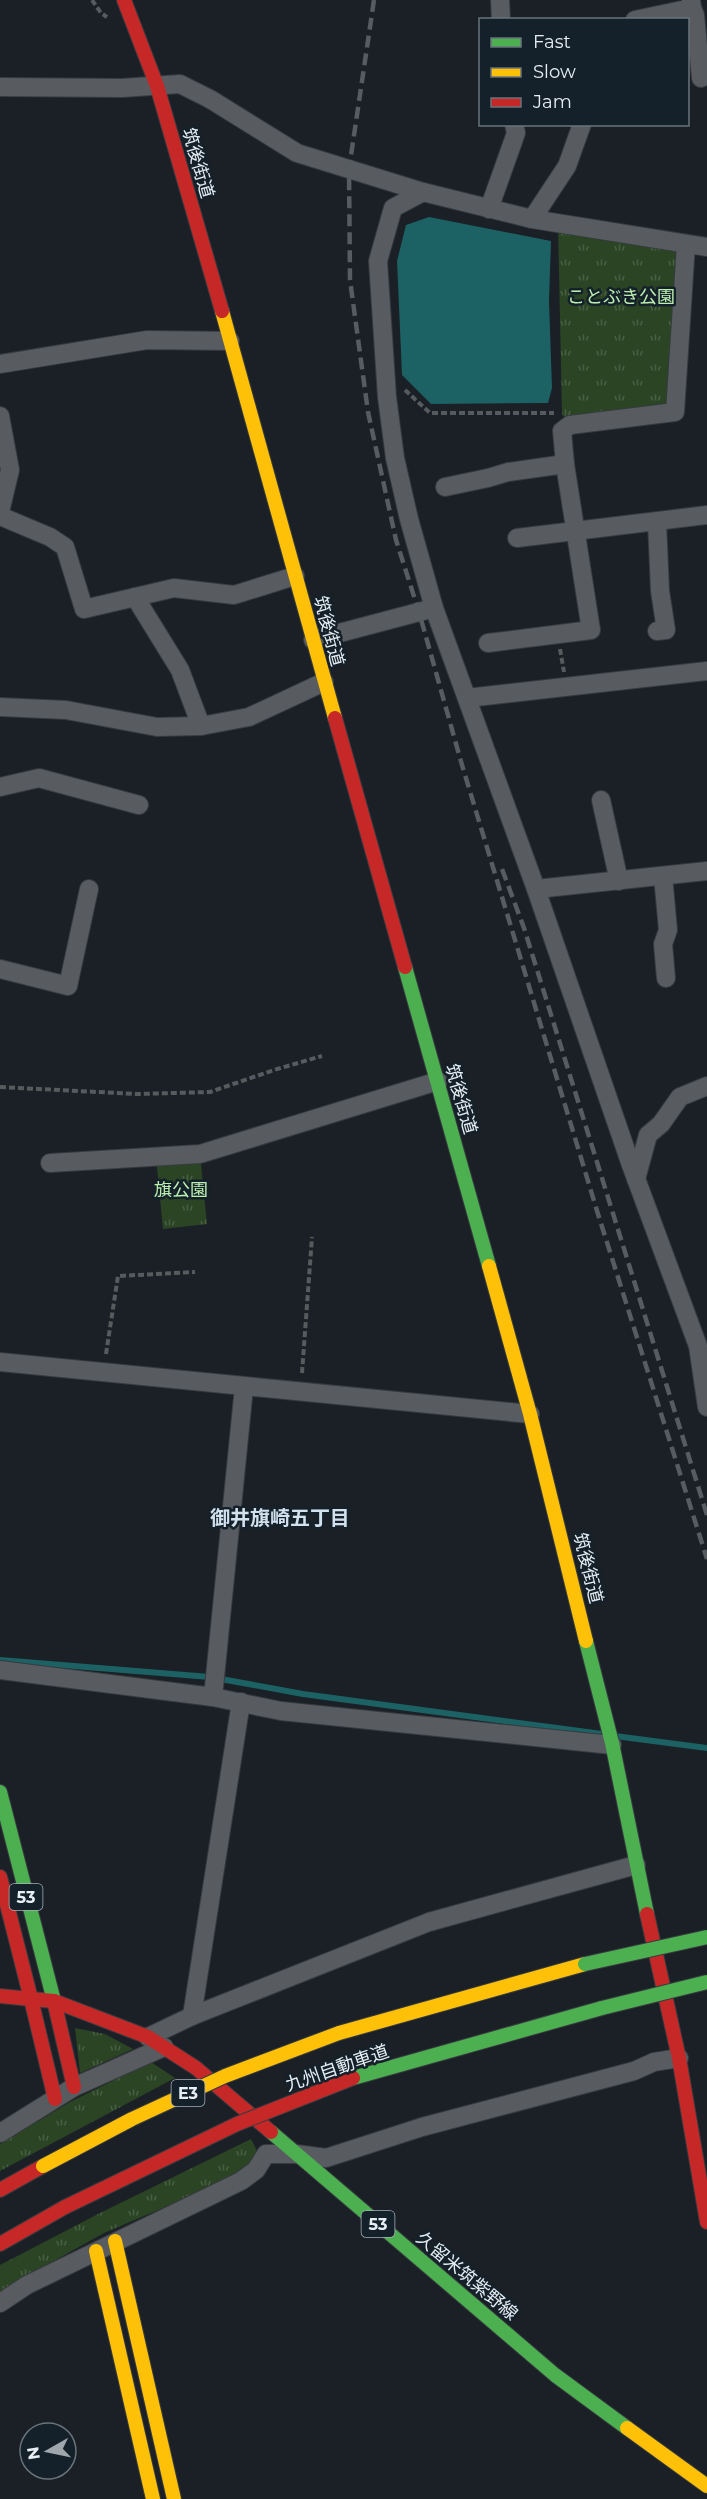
<svg xmlns="http://www.w3.org/2000/svg" width="707" height="2499" font-family="Montserrat,'Noto Sans JP',sans-serif">
<defs>
<pattern id="grass-tufts" width="24" height="20" patternUnits="userSpaceOnUse" patternTransform="scale(1.5)"><rect width="24" height="20" fill="#2a4424"/><path d="M3 7l-1-3M5 7V3M7 7l1-3M15 17l-1-3M17 17v-4M19 17l1-3" fill="none" stroke="#495f44"/></pattern>
</defs>
<rect width="100%" height="100%" fill="#1a2025"/>
<g fill="url(#grass-tufts)">
<path d="M558 223 686 244 675 412 570 425 562 414Z"/>
<path d="M200 1154 207 1224 163 1229 156 1157Z"/>
<path d="M75 2028 105 2034 133 2049 80 2073Z"/>
<path d="M151 2062 175 2078 0 2171V2144L70 2102Z"/>
<path d="M251 2139 258 2153 250 2171 104 2233 0 2291V2265L2 2264 100 2213Z"/>
</g>
<path fill="#1c6164" d="M429 217 551 241 549 301 552 388 548 403 431 404 402 375 397 261 406 225Z"/>
<g fill="none" stroke-linecap="round" stroke-linejoin="round">
<g stroke="#1c6164" stroke-width="6">
<path d="M0 1660 210 1677 303 1694 602 1734"/>
<path d="M615 1736 707 1748"/>
</g>
<g stroke="#373b40" stroke-width="20">
<g id="street">
<path d="M500 0 501 20"/>
<path d="M692 8 695 15 701 78"/>
<path d="M635 20 692 8 691 0"/>
<path d="M0 87 122 88 180 84 210 99 297 153 423 192 532 219 707 247"/>
<path d="M423 192 393 208 378 261 387 397 395 458 409 519 434 608 536 889 631 1165 698 1346 707 1407"/>
<path d="M489 209 516 133 514 124"/>
<path d="M532 219 567 166 582 124"/>
<path d="M0 364 147 340 230 341"/>
<path d="M0 416 10 470 0 512"/>
<path d="M445 487 488 478 508 472 565 464"/>
<path d="M0 516 50 537 65 547 84 609 174 588 234 595 295 576"/>
<path d="M657 522 660 591 666 630 657 631"/>
<path d="M517 538 707 515"/>
<path d="M135 597 180 670 201 726"/>
<path d="M313 640 434 608"/>
<path d="M488 643 591 630 565 464 562 431 570 425 675 412 686 244"/>
<path d="M467 698 707 671"/>
<path d="M0 707 66 710 157 727 201 726 249 717 324 682"/>
<path d="M0 787 39 778 139 805"/>
<path d="M601 800 619 881"/>
<path d="M663 876 668 930 663 944 666 978"/>
<path d="M536 889 707 871"/>
<path d="M0 969 68 986 89 889"/>
<path d="M50 1163 200 1154 438 1081"/>
<path d="M636 1179 648 1135 661 1124 680 1097 707 1086"/>
<path d="M0 1362 530 1414"/>
<path d="M0 1670 213 1697 281 1711 612 1745"/>
<path d="M213 1697 244 1387"/>
<path d="M192 2016 241 1702"/>
<path d="M148 2037 192 2016 429 1922 636 1865"/>
<path d="M0 2133 74 2087 164 2047"/>
<path d="M0 2303 27 2285 241 2181 256 2170 266 2154H296L326 2158 422 2127 634 2071 654 2062 679 2058"/>
</g>
</g>
<g stroke="#373b40" stroke-width="16">
<g id="fast">
<path d="M405 967 489 1266"/>
<path d="M586 1641 612 1743 647 1914"/>
<path d="M0 1792 54 2001"/>
<path d="M353 2078 602 2008"/>
<path d="M271 2132 555 2375 627 2428"/>
</g>
</g>
<g stroke="#373b40" stroke-width="16">
<g id="slow">
<path d="M222 311 335 718"/>
<path d="M489 1266 530 1414 586 1641"/>
<path d="M339 2033 585 1964"/>
<path d="M115 2241 174 2499"/>
<path d="M96 2251 153 2499"/>
<path d="M627 2428 707 2486"/>
</g>
</g>
<g stroke="#373b40" stroke-width="16">
<g id="jam">
<path d="M124 0 157 86 222 311"/>
<path d="M335 718 405 967"/>
<path d="M0 1877 31 1999 54 2001 148 2037 196 2068 271 2132"/>
<path d="M647 1914 679 2058 707 2222"/>
<path d="M0 1996 31 1999 55 2099"/>
<path d="M54 2001 74 2087"/>
<path d="M0 2190 43 2166"/>
<path d="M0 2244 65 2207"/>
</g>
</g>
<g stroke="#565b5e" stroke-width="4" stroke-dasharray="6 3" stroke-linecap="butt">
<path d="M92 0 101 13 107 17"/>
<path d="M405 390 430 413H554"/>
<path d="M560 649 564 672"/>
<path d="M0 1087 137 1094 210 1092 274 1070 322 1056"/>
<path d="M106 1354 118 1276 195 1272"/>
<path d="M302 1373 312 1237"/>
</g>
<use href="#street" stroke="#585c60" stroke-width="18"/>
<use href="#fast" stroke="#4caf50" stroke-width="14"/>
<use href="#slow" stroke="#ffc107" stroke-width="14"/>
<use href="#jam" stroke="#c62828" stroke-width="14"/>
<g stroke="#565c5f" stroke-width="4.5" stroke-dasharray="12 6" stroke-linecap="butt">
<path d="M374 0 349 169 350 280 368 412 396 540 419 612 462 765 598 1214 707 1559"/>
<path d="M502 869 524 928 707 1515"/>
</g>
<g stroke="#373b40" stroke-width="16" stroke-linecap="butt">
<g id="fast-bridge">
<path d="M585 1964 707 1937"/>
<path d="M602 2008 707 1982"/>
</g>
</g>
<g stroke="#373b40" stroke-width="16" stroke-linecap="butt">
<path id="slow-bridge" d="M43 2166 132 2119 225 2076 339 2033"/>
</g>
<g stroke="#373b40" stroke-width="16" stroke-linecap="butt">
<path id="jam-bridge" d="M65 2207 237 2124 353 2078"/>
</g>
<use href="#fast-bridge" stroke="#4caf50" stroke-width="14"/>
<use href="#slow-bridge" stroke="#ffc107" stroke-width="14"/>
<use href="#jam-bridge" stroke="#c62828" stroke-width="14"/>
</g>
<g text-anchor="middle" stroke-width="5" stroke-linejoin="round" paint-order="stroke">
<g fill="#15212a" stroke="#a7b0b7" stroke-width="1.5">
<rect x="9.5" y="1884" width="33" height="26" rx="4.5"/>
<rect x="171.5" y="2080" width="33" height="26" rx="4.5"/>
<rect x="361.5" y="2211" width="33" height="26" rx="4.5"/>
</g>
<g font-size="16" font-weight="bold" fill="#e6eef4">
<text x="26" y="1903">53</text>
<text x="188" y="2099">E3</text>
<text x="378" y="2230">53</text>
</g>
<g font-size="18" fill="#e6eef4" stroke="#15212a">
<text transform="translate(198 163) rotate(74)" y="6">筑後街道</text>
<text transform="translate(329 631) rotate(75)" y="6">筑後街道</text>
<text transform="translate(461 1099) rotate(74)" y="6">筑後街道</text>
<text transform="translate(588 1568) rotate(76)" y="6">筑後街道</text>
<text transform="translate(337 2068) rotate(-19)" y="6">九州自動車道</text>
<text transform="translate(467 2276) rotate(40)" y="6">久留米筑紫野線</text>
</g>
<g font-size="18" fill="#bcefae" stroke="#15212a">
<text x="621" y="303">ことぶき公園</text>
<text x="181" y="1196">旗公園</text>
</g>
<g font-size="20" font-weight="bold" fill="#d2e1ed" stroke="#15212a">
<text x="280" y="1525">御井旗崎五丁目</text>
</g>
</g>
<rect x="479" y="18" width="210" height="108" fill="#15212a" stroke="#69737b" stroke-width="1.5"/>
<rect x="491" y="38" width="30" height="9" fill="#4caf50" stroke="#69737b" stroke-width="1.5"/>
<text x="533" y="48" font-size="18" fill="#e6eef4">Fast</text>
<rect x="491" y="68" width="30" height="9" fill="#ffc107" stroke="#69737b" stroke-width="1.5"/>
<text x="533" y="78" font-size="18" fill="#e6eef4">Slow</text>
<rect x="491" y="98" width="30" height="9" fill="#c62828" stroke="#69737b" stroke-width="1.5"/>
<text x="533" y="108" font-size="18" fill="#e6eef4">Jam</text>
<g transform="translate(48 2451) rotate(261)"><circle r="28" fill="#15212a" stroke="#69737b" stroke-width="1.5"/>
<path d="M0-4.5L10 22L0 15L-10 22Z" fill="#9fa6ac"/>
<text y="-9" font-size="16" font-weight="bold" text-anchor="middle" fill="#e6eef4">N</text>
</g>
</svg>
